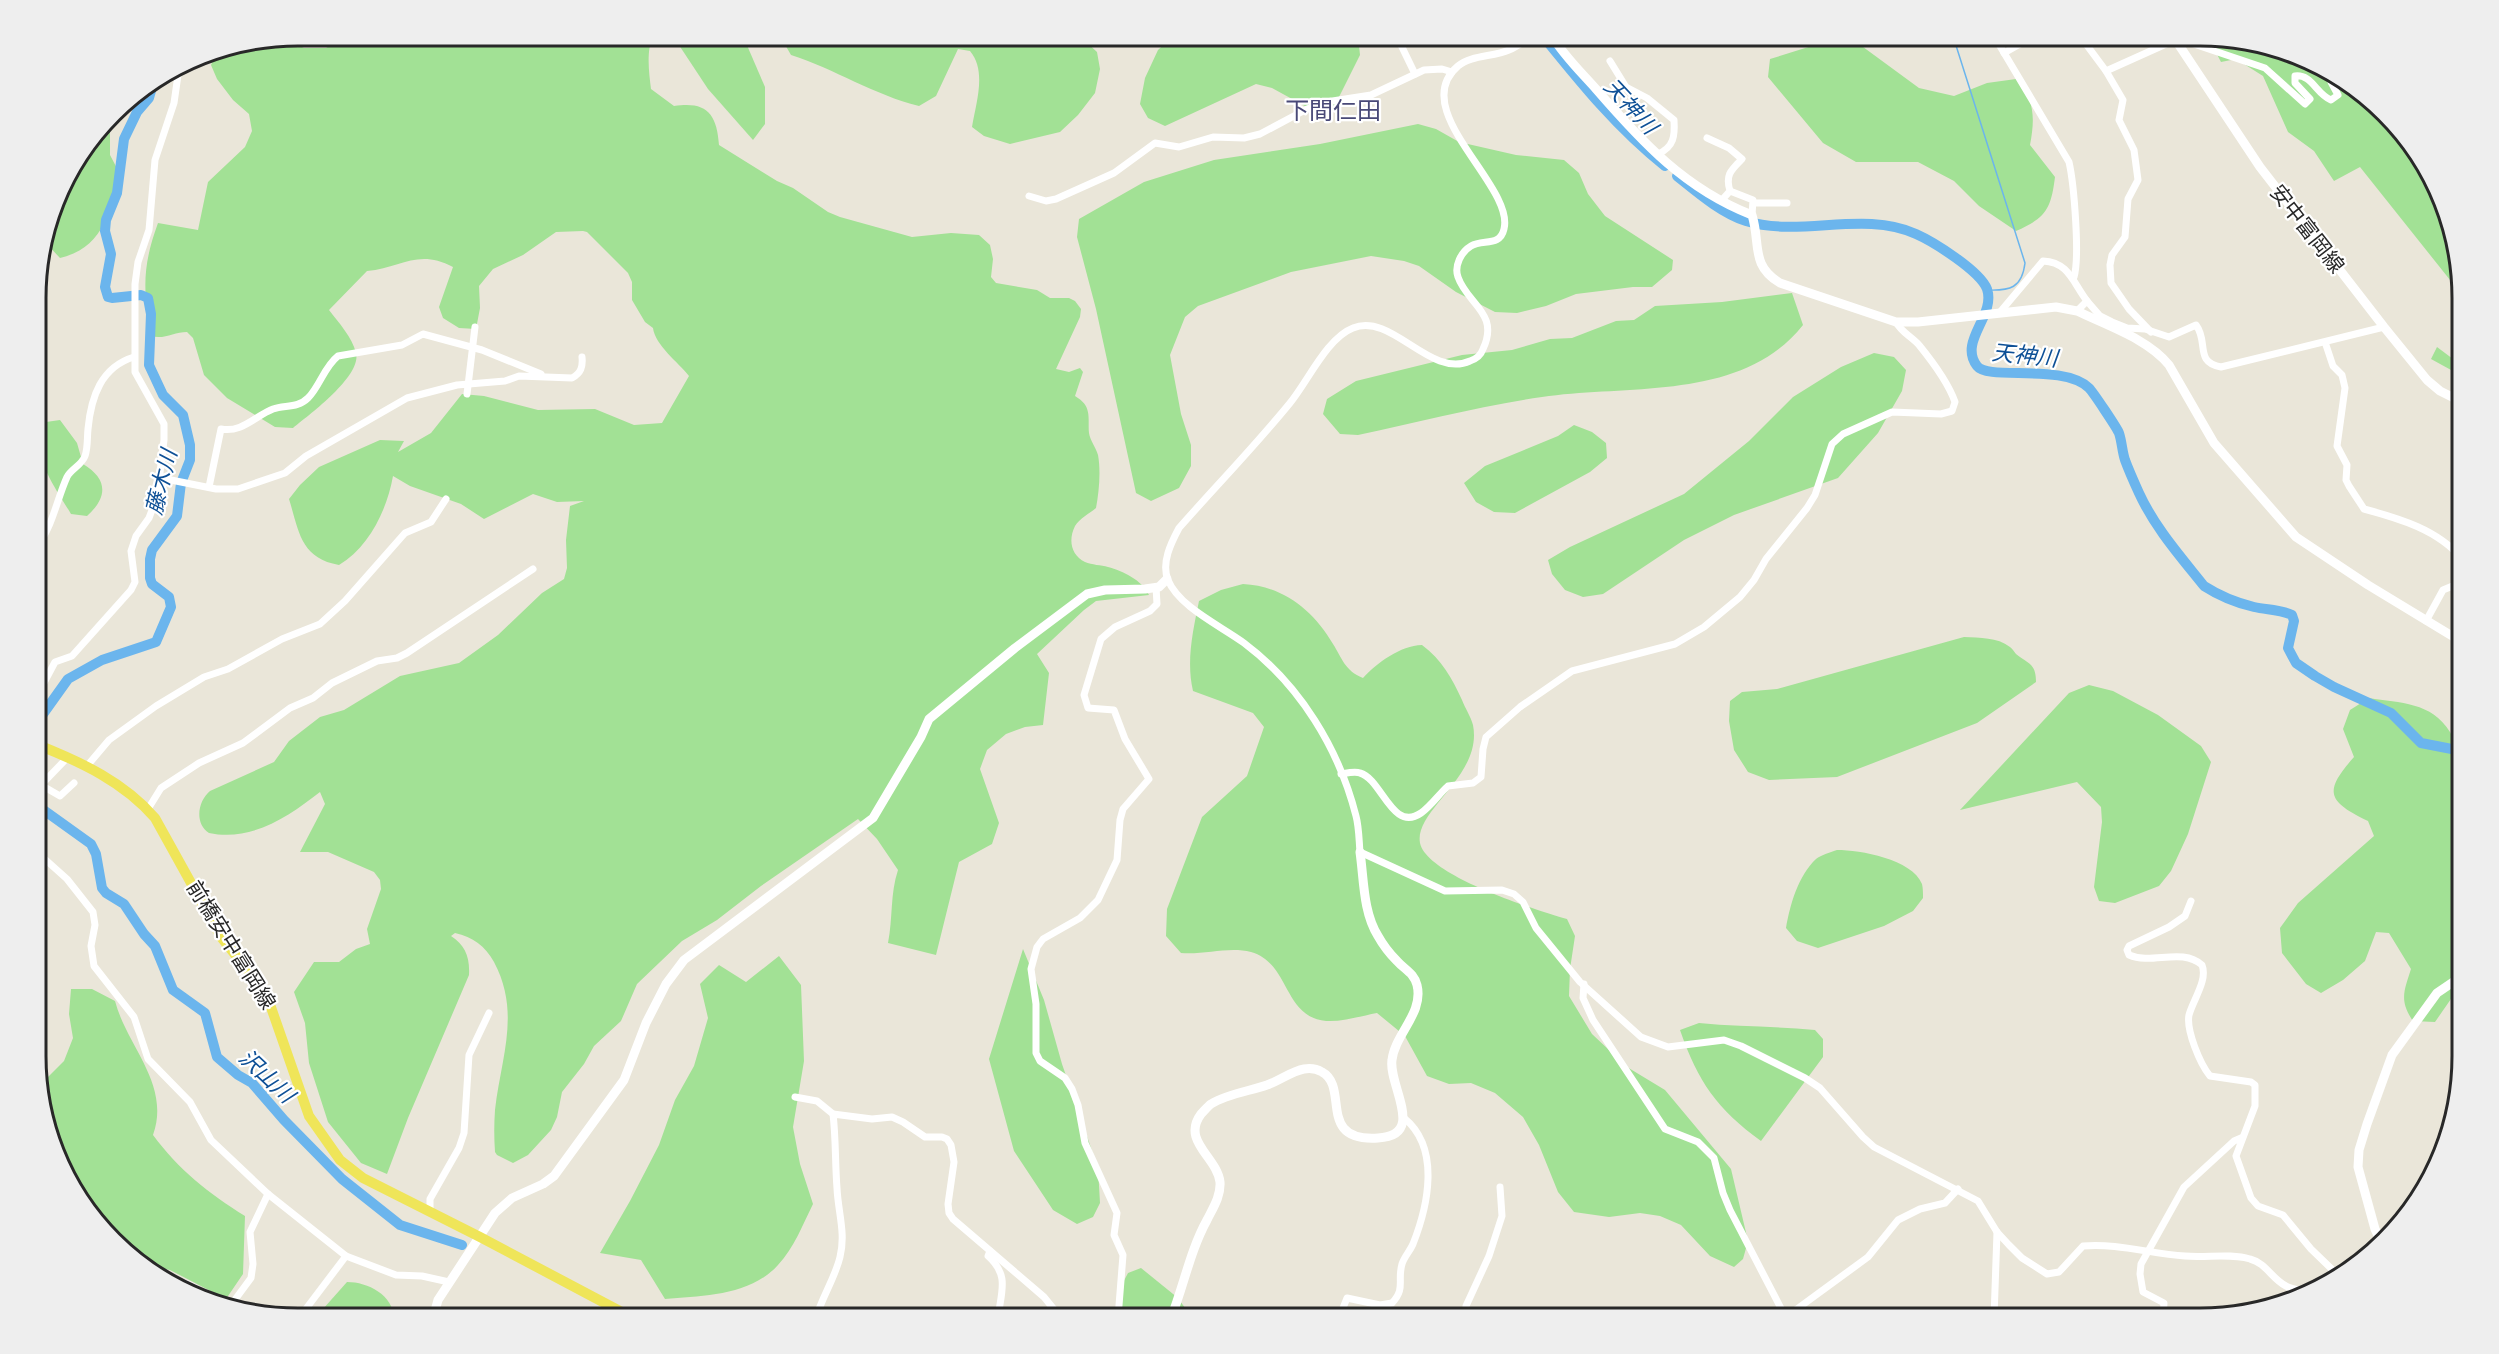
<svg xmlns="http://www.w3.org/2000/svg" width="2499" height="1354" font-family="Ubuntu,'Noto Sans JP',sans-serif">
<rect width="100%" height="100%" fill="#eae6d9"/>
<g fill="#a2e195">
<path d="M336 36H653C646 51 649 73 651 89L674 106C706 101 717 113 719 145L777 181 793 188 828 212 840 217 912 237 951 233 979 235 990 245 993 259 991 277 996 283 1037 290 1050 298H1069L1075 301 1081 309 1080 317 1056 369 1069 372 1080 368 1083 372 1075 396C1092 406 1088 416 1089 433 1090 440 1096 448 1098 455 1101 471 1099 492 1096 508 1090 513 1079 519 1075 526 1068 540 1071 555 1085 562 1092 565 1101 565 1108 567 1123 571 1142 580 1149 595L1096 601 1084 610 1037 654 1049 673 1043 725 1025 727 1006 734 987 750 980 769 999 823 992 844 959 862 936 955 888 943C893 918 890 894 898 870L877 839 858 819 761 886 717 920 682 941 637 984 621 1021 594 1046 584 1064 562 1092 557 1117 551 1130 528 1155 513 1163 497 1155 495 1152C494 1138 494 1124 495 1110 501 1057 521 1013 494 962 485 946 473 937 455 933L451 936C465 945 470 957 469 975L408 1118 387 1174 361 1163 328 1122 309 1063 305 1023 294 992 314 962H339L356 949 370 944 367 929 381 889 380 880 374 872 328 852H300L325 804 320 792C288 817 251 842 209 833 194 823 198 801 210 791L274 762 289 741 320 717 344 710 400 676 459 663 498 635 542 593 564 579 567 568 566 540 570 506 584 501 557 502 533 494 484 519 461 504 410 486 393 476C387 510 369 547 339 565 300 558 299 531 289 499L300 485 319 467 380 440 404 441 398 452 431 433 462 394 484 396 538 410 595 409 634 425 662 423 689 376C678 362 655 345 653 328L645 322 632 300V282L628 273 587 232 583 231 556 232 523 255 493 269 479 286 480 308 476 329 459 328 443 318 439 307 453 267C418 248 401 268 367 271L329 310C339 323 352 337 356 353 362 376 309 415 293 428L275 427 227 398 204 375 193 338 187 332C174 332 164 340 151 336 143 290 142 267 158 223L198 230 208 182 245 147 252 131 249 114 233 100 217 79 211 65 217 52 285 39 304 48H326L334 43Z"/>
<path d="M673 36H743L765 87V124L753 140 708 89Z"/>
<path d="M780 36H1059L1084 40 1097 52 1100 69 1095 93 1078 115 1060 132 1010 144 984 136 972 127C976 103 987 71 970 51L958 49 936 96 919 106C874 95 835 69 791 55Z"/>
<path d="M1173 36H1358L1360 55 1335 105 1323 116 1272 88 1256 84 1165 126 1148 118 1140 104 1145 78 1158 50Z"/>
<path d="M2208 37 2254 43 2294 59V56L2331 71 2419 153 2449 215 2462 281V295L2360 167 2334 181 2314 151 2288 132 2263 76 2236 59 2221 62Z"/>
<path d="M1834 39 1859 44 1919 88 1954 96 1987 83 2016 79C2035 100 2035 118 2030 145L2055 177C2051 209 2046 218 2016 231L1979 206 1954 181 1918 162H1856L1823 143 1768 77 1770 59Z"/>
<path d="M110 121V155L121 176C108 214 104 247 60 258L45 242 63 182Z"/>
<path d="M1418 124 1436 129 1459 142 1516 155 1564 160 1579 173 1588 194 1605 216 1673 260 1672 270 1652 287H1633L1576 294 1546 306 1517 313 1495 312 1456 292 1419 266 1404 261 1371 256 1291 272 1198 306 1185 317 1170 355 1181 414 1191 445V466L1179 488 1151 501 1136 493 1096 309 1077 237 1079 219 1144 182 1214 160 1320 144Z"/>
<path d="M1792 293 1803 325C1742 402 1628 384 1542 397 1480 406 1419 422 1358 435L1340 434 1323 414 1327 399 1356 381 1462 355 1512 350 1550 339 1572 338 1616 321 1634 320 1655 306 1722 302Z"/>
<path d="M2437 347 2461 365 2462 364V376L2431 359Z"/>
<path d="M1874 353 1894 357 1906 370 1902 391 1878 433 1838 478 1734 515 1684 540 1603 594 1583 597 1565 590 1552 574 1548 560 1570 547 1684 494 1749 441 1793 397 1841 367Z"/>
<path d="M60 420 77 443 83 464C108 479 108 497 87 516L71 514C59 493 37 465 40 439 40 434 44 427 46 422Z"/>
<path d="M1574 425 1592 432 1606 443 1607 458 1590 472 1515 513 1494 512 1476 502 1464 483 1485 466 1558 436Z"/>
<path d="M1243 584C1283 586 1313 610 1333 644 1342 658 1345 671 1363 678 1378 662 1400 646 1422 645 1442 660 1452 678 1462 700 1465 708 1471 717 1473 725 1483 776 1414 810 1420 843 1427 876 1536 910 1567 919L1575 936 1570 969 1569 996 1592 1034 1627 1067 1665 1090 1731 1169 1748 1241 1743 1259 1734 1267 1710 1256 1681 1225 1660 1216 1640 1213 1609 1217 1574 1212 1558 1192 1539 1145 1523 1117 1495 1093 1471 1083 1449 1084 1427 1076 1405 1036 1377 1013C1361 1016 1342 1022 1326 1021 1283 1017 1290 963 1251 952 1229 946 1205 955 1181 953L1166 936 1167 909 1202 817 1247 776 1264 727 1253 713 1193 691C1186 661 1193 631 1199 601L1221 590Z"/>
<path d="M1964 637C1980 638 1997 637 2010 647 2013 649 2014 652 2016 654 2029 664 2036 664 2036 682L1977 723 1837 777 1769 780 1748 772 1734 750 1729 721 1730 701 1742 692 1777 689Z"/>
<path d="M2089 685 2113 691 2158 715 2201 746 2211 762 2188 834 2171 871 2159 886 2115 903 2099 901 2094 887 2102 822 2101 807 2077 782 1960 810 2069 693Z"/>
<path d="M2369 698C2400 703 2432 702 2450 732 2455 741 2458 753 2462 763V983L2435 1022 2413 1021C2399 1001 2404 991 2411 969L2389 933 2376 932 2365 961 2343 980 2321 993 2306 984 2282 953 2280 928 2298 903 2374 836 2368 821C2326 801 2324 791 2354 757L2343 729 2350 710Z"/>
<path d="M1837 850C1860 850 1912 859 1922 884 1923 888 1923 894 1923 898L1913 911 1884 926 1818 948 1797 941 1786 928C1790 905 1798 876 1816 859 1821 855 1831 852 1837 850Z"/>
<path d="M1023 949 1044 1000 1062 1064 1098 1168 1100 1203 1093 1217 1077 1224 1053 1210 1014 1151 989 1059Z"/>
<path d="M779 956 801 985 804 1061 793 1127 800 1164 813 1204C803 1224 794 1248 778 1265 750 1296 703 1296 665 1299L641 1260 600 1253 630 1201 659 1145 675 1100 694 1066 708 1018 700 984 719 965 746 982Z"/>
<path d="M71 989H92L115 1001C127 1047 171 1084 153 1135 179 1170 208 1193 245 1216L243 1274 226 1299 170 1270 150 1266 80 1202 38 1089V1077L45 1080 64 1061 73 1038 69 1014Z"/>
<path d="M1699 1023C1738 1027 1776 1026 1815 1030L1823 1039V1057L1761 1141C1717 1109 1698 1082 1680 1030Z"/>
<path d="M1141 1268 1178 1298 1192 1318H1122L1119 1290 1128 1273Z"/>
<path d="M347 1282C368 1282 393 1295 394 1318H315Z"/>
</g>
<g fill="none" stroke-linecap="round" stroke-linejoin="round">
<path stroke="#6bb5ed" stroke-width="1.5" d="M1953 36 2025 263C2022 288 2010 291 1987 290"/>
<g stroke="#6bb5ed" stroke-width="10">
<path d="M1543 36C1581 83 1618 129 1665 166"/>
<path d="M1677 176C1697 192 1721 213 1746 221 1801 238 1863 210 1916 234 1934 242 1980 271 1987 289 1996 316 1958 341 1977 366 1988 381 2063 363 2089 388 2093 392 2117 428 2119 433 2122 442 2122 451 2125 460 2129 471 2134 482 2139 493 2155 528 2181 557 2204 586 2218 595 2237 603 2254 607 2267 610 2280 609 2292 615L2294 621 2288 648 2296 663 2315 676 2334 687 2391 713 2421 743 2462 751"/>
<path d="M38 721 68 679 102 660 156 642 171 607 169 597 152 584 150 578V559L152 550 177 516 181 483 190 460V445L183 415 163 395 149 365 151 314 148 298 141 295 112 298 108 297 105 287 111 254 105 231 106 220 117 193 124 139 137 112 149 98 153 84"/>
<path d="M38 806 91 844 96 854 102 888 106 893 124 904 144 934 155 946 173 990 205 1013 217 1057 238 1075 252 1083 284 1120 342 1179 400 1225 462 1245"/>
</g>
<g stroke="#fff" stroke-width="7">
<path d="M1400 36 1401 45 1415 74"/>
<path d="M1532 36C1524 41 1517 47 1509 50 1493 57 1471 55 1458 66 1406 110 1515 186 1504 229 1500 247 1483 239 1471 246 1461 252 1454 266 1458 277 1467 304 1500 313 1483 349 1481 355 1476 359 1470 361 1430 379 1392 312 1353 328 1327 338 1308 381 1290 403 1255 446 1216 486 1179 528 1171 543 1161 563 1168 580 1179 607 1221 626 1244 643 1300 685 1339 749 1356 816 1359 827 1359 841 1360 852L1445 891 1502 890 1514 894 1523 902 1536 928 1580 982 1641 1037 1668 1047 1724 1040 1741 1046 1805 1078 1820 1088 1863 1137 1874 1147 1978 1201 1997 1232 2009 1245 2022 1258 2047 1274 2059 1272 2083 1246C2118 1243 2151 1254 2185 1256 2206 1258 2230 1253 2250 1259 2266 1263 2272 1279 2286 1286 2291 1289 2299 1290 2304 1291"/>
<path d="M1994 36 2069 162C2074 184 2080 257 2074 277"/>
<path d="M2080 36 2106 71 2175 40H2182L2265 68 2305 104 2310 99 2295 83V76C2312 74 2316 94 2331 100L2338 95 2331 82 2334 73"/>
<path d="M2004 53 2034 36"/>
<path d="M1610 61 1626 87 1647 98 1674 120C1675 136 1674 147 1658 154"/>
<path d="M2106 71 2123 100 2119 120 2134 150 2138 180 2128 199 2125 237 2112 255 2110 265 2111 283 2129 309 2151 332"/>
<path d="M1707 138 1729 148 1742 159C1731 170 1725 175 1730 191L1721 201"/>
<path d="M1730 191 1753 200 1752 215"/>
<path d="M1029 196 1046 201 1056 199 1114 173 1155 143 1179 147 1213 137 1244 138 1260 134 1307 109 1326 102 1371 95 1424 70 1442 69 1452 72"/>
<path d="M1754 203H1787"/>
<path d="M2087 301 2100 316 2112 322 2127 328 2145 329 2169 337 2196 325C2209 342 2194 362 2221 367L2384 327"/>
<path d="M2001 311 2043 261C2069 262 2073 283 2087 301L2077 311"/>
<path d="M2325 342 2333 366 2342 375 2345 388 2337 446 2347 465 2346 480 2349 486 2364 509C2398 518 2439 530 2462 559"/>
<path d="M467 394 475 327"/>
<path d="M161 478 216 489H238L285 473 306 456 407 398 457 385 505 381 519 376 572 378C581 373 583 367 582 357"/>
<path d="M209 487 221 429C242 433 255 416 273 409 285 405 298 408 308 398 320 386 324 367 338 356L402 345 423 334 482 350 541 374"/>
<path d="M38 545C53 525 57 499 67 477 71 469 82 465 85 456 88 448 87 438 88 429 91 397 101 367 134 357"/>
<path d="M2426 621 2443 590 2462 582"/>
<path d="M38 694 55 662 72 656 131 590 135 582 131 551 136 536 149 518 157 497 164 440V424L135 372V284L138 262 149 230 155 160 174 103 179 68"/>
<path d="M68 757 41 785 60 796 74 783"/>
<path d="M87 766 109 740 156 706 204 677 228 669 282 639 320 624 345 601 405 533 431 522 446 499"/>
<path d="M1341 774C1347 773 1355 771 1360 773 1382 779 1392 833 1421 813 1431 806 1439 794 1448 786L1473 783 1481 777 1483 749 1486 737 1520 707 1572 671 1675 644 1704 627 1740 597 1754 580 1766 559 1807 508 1815 495 1832 444 1843 434 1892 412 1941 414 1952 411 1955 402C1948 382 1932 361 1919 345 1911 336 1902 333 1896 322"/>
<path d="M148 809 161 788 199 763 243 743 290 708 313 698 332 683 377 661 397 658 407 653 533 569"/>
<path d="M38 853 67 879 93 912 95 925 91 946 94 966 134 1017 148 1059 190 1102 211 1140 268 1194 346 1256 396 1275 422 1276 449 1282"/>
<path d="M2191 901 2185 916 2169 927 2129 946 2127 950 2129 955C2152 965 2182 947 2202 965 2208 980 2193 1000 2189 1015 2186 1030 2200 1064 2210 1076L2251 1082 2255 1085V1106L2236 1156 2251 1198 2258 1206 2283 1215 2311 1249 2340 1277"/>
<path d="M1584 984 1583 998 1593 1020 1665 1129 1698 1142 1714 1158 1723 1193 1730 1210 1786 1318"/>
<path d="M795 1097 817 1101 833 1114"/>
<path d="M430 1211V1199L459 1148 464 1133 469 1055 489 1013"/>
<path d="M990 1251 988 1256C1010 1276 1001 1291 998 1318"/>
<path d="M158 1274 188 1284 225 1304 234 1301 251 1278 253 1264 250 1232 268 1194"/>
<path d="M1786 1317 1868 1257 1898 1220 1920 1209 1945 1203 1958 1189"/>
<path d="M2163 1317 2164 1303 2143 1292 2140 1274 2141 1264 2184 1187 2234 1141 2241 1138"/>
<path d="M299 1318 346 1256"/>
<path d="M816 1318C822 1297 835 1278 840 1257 846 1233 838 1212 837 1188 835 1163 836 1139 833 1114L872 1119 892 1117 903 1122 925 1137H942L947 1139 951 1145 954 1162 948 1204 949 1213 953 1219 1044 1297 1061 1318"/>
<path d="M1118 1318 1123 1255 1114 1235 1117 1213 1085 1143 1078 1105 1072 1089 1065 1078 1040 1061 1036 1053V1004L1031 969 1037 947 1043 939 1080 918 1098 900 1117 860 1120 820 1123 809 1149 779 1125 739 1114 710 1088 708 1084 695 1101 639 1115 627 1150 611 1157 604 1156 587"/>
<path d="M1339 1318 1347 1298 1380 1305 1392 1303C1406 1288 1397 1281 1402 1264 1404 1257 1410 1251 1413 1244 1428 1206 1441 1148 1404 1118"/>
<path d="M1465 1318 1466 1306 1489 1256 1502 1216 1500 1187"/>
<path d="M1994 1318 1997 1232"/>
</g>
<g stroke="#fff" stroke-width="9">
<path d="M1552 36C1564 56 1581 72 1596 89 1642 142 1685 189 1752 215 1761 244 1750 265 1780 283L1896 322H1918L2056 307 2077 311C2108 326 2148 339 2169 365L2214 443 2296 537 2368 585 2462 642"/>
<path d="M2173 36 2260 167 2384 327 2427 380 2440 391 2462 402"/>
<path d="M2382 1244 2375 1229 2358 1167 2359 1150 2367 1124 2392 1055 2437 993 2462 976"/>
<path d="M433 1318 438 1300 495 1213 512 1198 543 1184 554 1176 624 1080 646 1023 666 984 684 960 873 818 921 737 929 719 1015 648 1087 594 1105 590 1145 589 1159 587 1167 579"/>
<path d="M1171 1318C1184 1285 1190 1251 1207 1220 1213 1208 1221 1196 1220 1182 1217 1157 1181 1141 1201 1114 1204 1111 1208 1106 1211 1104 1227 1094 1250 1091 1267 1085 1279 1081 1292 1071 1304 1069 1310 1068 1317 1069 1322 1072 1350 1087 1316 1142 1378 1138 1427 1136 1388 1085 1392 1060 1395 1034 1424 1013 1417 985 1414 973 1405 970 1397 961 1390 954 1383 945 1378 936 1363 912 1364 880 1360 852"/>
</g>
<path stroke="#efe559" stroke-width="10" d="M38 745C81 762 124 782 155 818L221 937 266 993 309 1116 340 1160 363 1178 480 1237 633 1318"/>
</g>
<g text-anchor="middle" stroke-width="4.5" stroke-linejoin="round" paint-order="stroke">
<g font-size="21" fill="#282828" stroke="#fff">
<text transform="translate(2307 229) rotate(52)" y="7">安中富岡線</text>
<text transform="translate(231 945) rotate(58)" y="7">前橋安中富岡線</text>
</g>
<g font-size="22" font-style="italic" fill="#0e5096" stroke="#fff">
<text transform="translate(1631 106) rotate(47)" y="8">天神川</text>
<text transform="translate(2025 355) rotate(6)" y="8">天神川</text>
<text transform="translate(161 482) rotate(-76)" y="8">藤木川</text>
<text transform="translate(267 1076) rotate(43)" y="8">沢山川</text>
</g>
<g font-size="24" fill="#494977" stroke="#fff">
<text x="1333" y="119">下間仁田</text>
</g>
</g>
<path d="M0 0H2499V1354H0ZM298 46H2200A252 252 0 0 1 2452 298V1056A252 252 0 0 1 2200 1308H298A252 252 0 0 1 46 1056V298A252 252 0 0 1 298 46Z" fill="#eee" fill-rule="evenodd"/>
<path fill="none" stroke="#282828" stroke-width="3" d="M298 46H2200A252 252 0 0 1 2452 298V1056A252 252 0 0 1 2200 1308H298A252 252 0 0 1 46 1056V298A252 252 0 0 1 298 46Z"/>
</svg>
